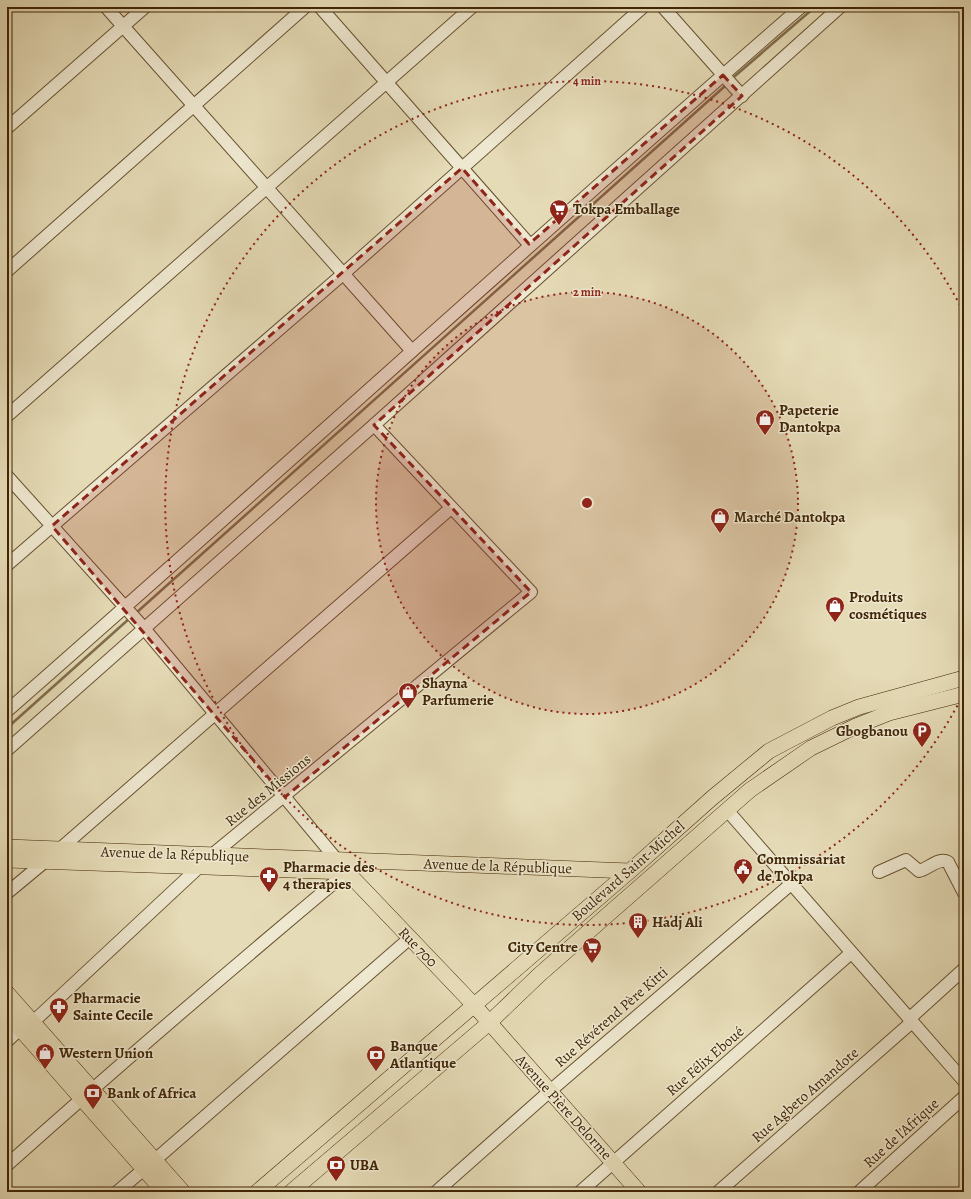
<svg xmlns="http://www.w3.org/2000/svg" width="971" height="1199" font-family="Alegreya,serif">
<rect width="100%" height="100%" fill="#e5dbb6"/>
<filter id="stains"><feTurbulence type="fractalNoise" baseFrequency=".005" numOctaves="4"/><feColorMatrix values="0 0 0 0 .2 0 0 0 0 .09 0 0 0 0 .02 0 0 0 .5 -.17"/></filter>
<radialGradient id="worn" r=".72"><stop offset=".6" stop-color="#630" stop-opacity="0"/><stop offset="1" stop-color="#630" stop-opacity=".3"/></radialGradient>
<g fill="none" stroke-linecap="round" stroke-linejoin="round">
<g stroke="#816d4c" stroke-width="2.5">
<path d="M735 76 815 7"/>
<path d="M136 613 725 86"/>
<path d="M7 728 130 618"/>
</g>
<g stroke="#695232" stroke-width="14">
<g id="minor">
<path d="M106 7 412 351"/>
<path d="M320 7 529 244"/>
<path d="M663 7 742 96"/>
<path d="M7 128 145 7"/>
<path d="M7 271 305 7"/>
<path d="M7 416 472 7"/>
<path d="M7 476 142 626 347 872C232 968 119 1065 7 1165"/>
<path d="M7 565 343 274 643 7"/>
<path d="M7 711C273 478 534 239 801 7"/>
<path d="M7 750 374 425 840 7"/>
<path d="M727 810 964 1081"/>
<path d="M879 872 906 860 919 871C928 869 939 857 948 862L964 893"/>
<path d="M7 893 60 849 451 508"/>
<path d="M909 1019 964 969"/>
<path d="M33 1022 212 855 531 592 374 425"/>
<path d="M7 1041 20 1029"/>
<path d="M155 1160 410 938"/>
<path d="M117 1192 144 1169"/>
<path d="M436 1192 550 1091 791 884"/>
<path d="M580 1192 851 953"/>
<path d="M718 1192 912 1022"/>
<path d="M859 1192 964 1097"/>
</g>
</g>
<g stroke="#402506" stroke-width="16">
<g id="major">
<path d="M7 847 630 871"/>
<path d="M7 860 347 872 473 1004 639 1192"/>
<path d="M7 993 183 1192"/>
<path d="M7 1014 164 1192"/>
<path d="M257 1192 630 871 712 798 769 751 832 718 859 707 964 678"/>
<path d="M291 1192 489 1023 539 975 750 790 811 748 856 726 889 713 964 694"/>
</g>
</g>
<use href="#minor" stroke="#eee8d0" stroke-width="12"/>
<use href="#major" stroke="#e5dbb6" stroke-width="15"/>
</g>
<path fill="#8f2418" fill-opacity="0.2" stroke="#8f2418" stroke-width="3" stroke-dasharray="8 5" stroke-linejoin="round" d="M723 75 742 96 374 425 531 592 285 797 52 526 462 168 529 244Z"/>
<circle cx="587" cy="503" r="211" fill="#8f2418" fill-opacity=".12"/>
<g fill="none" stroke="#8f2418" stroke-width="2" stroke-dasharray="2 4">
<circle cx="587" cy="503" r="211"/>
<path d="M963 695A422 422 0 1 1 963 311"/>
</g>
<defs>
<g id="supermarket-pin" transform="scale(1)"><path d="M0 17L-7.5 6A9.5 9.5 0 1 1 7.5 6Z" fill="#8f2418" stroke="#eee8d0"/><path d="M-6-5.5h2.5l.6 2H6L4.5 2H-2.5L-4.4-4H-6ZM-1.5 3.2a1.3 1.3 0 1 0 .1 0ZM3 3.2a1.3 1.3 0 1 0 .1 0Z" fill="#fff"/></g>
<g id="shop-pin" transform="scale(1)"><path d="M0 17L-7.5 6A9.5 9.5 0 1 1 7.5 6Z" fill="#8f2418" stroke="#eee8d0"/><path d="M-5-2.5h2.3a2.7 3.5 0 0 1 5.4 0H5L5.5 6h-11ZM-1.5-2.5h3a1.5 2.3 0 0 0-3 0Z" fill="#fff"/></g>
<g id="parking-pin" transform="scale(1)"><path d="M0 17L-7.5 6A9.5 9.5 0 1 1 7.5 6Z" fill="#8f2418" stroke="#eee8d0"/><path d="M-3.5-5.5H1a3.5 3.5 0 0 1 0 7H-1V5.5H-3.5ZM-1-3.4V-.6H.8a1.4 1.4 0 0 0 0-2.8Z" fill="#fff"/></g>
<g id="civic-pin" transform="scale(1)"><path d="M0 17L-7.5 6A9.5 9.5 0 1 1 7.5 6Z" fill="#8f2418" stroke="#eee8d0"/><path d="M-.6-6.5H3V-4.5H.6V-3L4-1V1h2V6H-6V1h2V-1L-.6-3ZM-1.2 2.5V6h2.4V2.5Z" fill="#fff"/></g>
<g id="pharmacy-pin" transform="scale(1)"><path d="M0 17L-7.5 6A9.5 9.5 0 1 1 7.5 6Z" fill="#8f2418" stroke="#eee8d0"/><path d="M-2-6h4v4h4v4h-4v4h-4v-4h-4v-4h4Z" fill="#fff"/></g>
<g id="building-pin" transform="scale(1)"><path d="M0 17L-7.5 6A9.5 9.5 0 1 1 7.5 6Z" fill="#8f2418" stroke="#eee8d0"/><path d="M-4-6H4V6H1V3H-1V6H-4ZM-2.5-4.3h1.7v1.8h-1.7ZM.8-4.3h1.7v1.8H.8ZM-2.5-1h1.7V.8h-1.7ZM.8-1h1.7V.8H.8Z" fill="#fff"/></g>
<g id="bank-pin" transform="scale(1)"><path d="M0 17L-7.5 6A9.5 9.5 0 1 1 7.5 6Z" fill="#8f2418" stroke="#eee8d0"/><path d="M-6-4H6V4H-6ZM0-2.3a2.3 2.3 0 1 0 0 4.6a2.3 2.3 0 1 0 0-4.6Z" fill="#fff"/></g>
</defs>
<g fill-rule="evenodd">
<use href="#supermarket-pin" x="559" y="209"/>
<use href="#shop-pin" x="765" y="419"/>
<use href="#shop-pin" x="720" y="517"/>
<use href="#shop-pin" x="835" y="606"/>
<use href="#shop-pin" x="408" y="692"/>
<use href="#parking-pin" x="922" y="731"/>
<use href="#civic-pin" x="743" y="868"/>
<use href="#pharmacy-pin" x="269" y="876"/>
<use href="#building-pin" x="638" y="922"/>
<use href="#supermarket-pin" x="592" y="947"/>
<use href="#pharmacy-pin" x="59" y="1007"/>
<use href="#shop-pin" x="45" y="1053"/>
<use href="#bank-pin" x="376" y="1055"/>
<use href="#bank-pin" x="93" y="1093"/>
<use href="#bank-pin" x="336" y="1165"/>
</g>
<g text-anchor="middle" stroke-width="3" stroke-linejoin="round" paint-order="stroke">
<g font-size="15" font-weight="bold" fill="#402506" stroke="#eee8d0" text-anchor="start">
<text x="573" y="214">Tokpa Emballage</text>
<text x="779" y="415">Papeterie<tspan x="779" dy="17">Dantokpa</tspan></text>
<text x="734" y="522">Marché Dantokpa</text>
<text x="849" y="602">Produits<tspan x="849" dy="17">cosmétiques</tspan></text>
<text x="422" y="688">Shayna<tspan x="422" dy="17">Parfumerie</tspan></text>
<text x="908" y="736" text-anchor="end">Gbogbanou</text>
<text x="757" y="864">Commissariat<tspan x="757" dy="17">de Tokpa</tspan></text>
<text x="283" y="872">Pharmacie des<tspan x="283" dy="17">4 therapies</tspan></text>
<text x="652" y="927">Hadj Ali</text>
<text x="578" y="952" text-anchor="end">City Centre</text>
<text x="73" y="1003">Pharmacie<tspan x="73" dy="17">Sainte Cecile</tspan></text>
<text x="390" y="1051">Banque<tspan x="390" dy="17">Atlantique</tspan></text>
<text x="59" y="1058">Western Union</text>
<text x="107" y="1098">Bank of Africa</text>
<text x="350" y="1170">UBA</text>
</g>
<g font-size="15" fill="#402506" stroke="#eee8d0">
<text transform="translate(268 790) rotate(-39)" y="5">Rue des Missions</text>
<text transform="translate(175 854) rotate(2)" y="5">Avenue de la République</text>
<text transform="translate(498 866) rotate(2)" y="5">Avenue de la République</text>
<text transform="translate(628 871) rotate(-41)" y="5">Boulevard Saint-Michel</text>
<text transform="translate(418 947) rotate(46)" y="5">Rue 700</text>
<text transform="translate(611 1017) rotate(-41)" y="5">Rue Révérend Père Kitti</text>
<text transform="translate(705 1061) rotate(-41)" y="5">Rue Félix Eboué</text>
<text transform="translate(805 1095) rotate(-41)" y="5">Rue Agbeto Amandote</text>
<text transform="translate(564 1107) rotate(48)" y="5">Avenue Pière Delorme</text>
<text transform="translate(901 1133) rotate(-42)" y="5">Rue de l'Afrique</text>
</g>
</g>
<circle cx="587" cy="503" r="6" fill="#8f2418" stroke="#eee8d0" stroke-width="2"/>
<g font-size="12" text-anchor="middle" font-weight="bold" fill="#8f2418" stroke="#eee8d0" stroke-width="3" stroke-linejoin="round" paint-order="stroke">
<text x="587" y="85">4 min</text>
<text x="587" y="296">2 min</text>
</g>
<rect width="971" height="1199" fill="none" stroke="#e5dbb6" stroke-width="24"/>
<rect x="8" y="8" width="955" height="1183" fill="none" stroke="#402506" stroke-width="2"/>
<rect x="12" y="12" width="947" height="1175" fill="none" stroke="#402506"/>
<rect width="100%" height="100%" filter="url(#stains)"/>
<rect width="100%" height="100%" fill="url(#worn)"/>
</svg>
